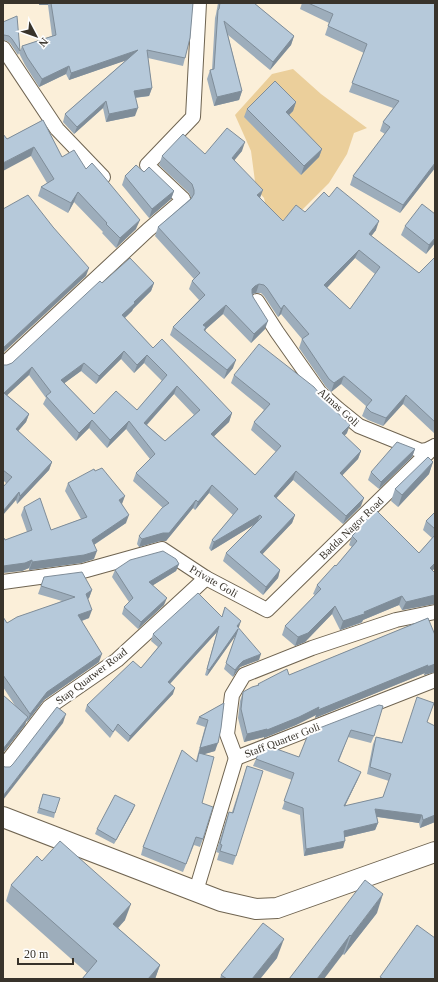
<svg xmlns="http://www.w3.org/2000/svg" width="438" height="982" font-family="'Times New Roman',serif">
<rect width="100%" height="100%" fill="#fbefd9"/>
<path fill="#ebcf9b" d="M293 69 321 94 367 128 354 133 347 154 329 183 303 209 292 211 280 223 267 212 264 198 256 189 251 151 235 115 272 74Z"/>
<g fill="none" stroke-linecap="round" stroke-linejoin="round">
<g stroke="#6f6451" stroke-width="16">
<g id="street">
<path d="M3 48 57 129 103 177"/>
<path d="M257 301 277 332 320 393 338 409 359 426 421 451 427 450 435 446"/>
<path d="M3 365 148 230 182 201 183 199 182 198 147 165 193 117 199 3"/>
<path d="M3 582 83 571 162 549 206 578 267 610 435 446"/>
<path d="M236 758 227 734 232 695 244 675 312 648 396 620 435 612"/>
<path d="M236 758 435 680"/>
<path d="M3 767 49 707 117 660 206 578"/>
<path d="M196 891 236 758"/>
</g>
</g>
<g stroke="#6f6451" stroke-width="22">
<path id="secondary" d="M3 817 221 901 256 909 277 908 435 852"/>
</g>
<use href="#street" stroke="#fff" stroke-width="14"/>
<use href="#secondary" stroke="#fff" stroke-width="20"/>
</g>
<g fill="#9dadbb" fill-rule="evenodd">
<path d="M39 3H193L185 58 183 66 148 58 152 88 149 96 135 98V116L106 122 103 108 74 134 63 122 65 114 126 60 69 80 66 74 39 87 25 65 19 53 22 46 52 36 48 5H39Z"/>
<path d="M218 3H254L294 36 291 45 270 70 228 35 242 91 239 100 214 106 207 79 210 70H212L215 18 216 14Z"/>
<path d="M302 3H435V168L400 213 350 185 353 176 385 134 380 131 383 122 393 108 349 92 364 53 325 35 329 23 300 9Z"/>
<path d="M3 22 20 51 18 55 10 43 7 41 3 40Z"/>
<path d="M296 102 293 111 289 115 322 149 319 157 301 175 244 117 247 109Z"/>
<path d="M43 120 62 157 86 169 136 229 116 248 102 233 103 232 74 202 68 213 38 196 41 187 47 183 31 156 7 139Z"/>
<path d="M242 151 234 160 260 198 283 221 305 212 329 197 376 230 371 236 419 273 435 257V434L403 404 383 426 368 420 362 416 366 406 341 384 331 392 326 387 299 348 302 339 281 314 278 317 264 296 261 293H256L252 294 265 329 251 343 223 314 206 329 205 331 233 368 224 379 170 335 173 327 199 300 189 289 192 281 194 279 155 236 158 227 191 198 189 193 159 165 162 156 205 154ZM355 258 375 274 350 309 327 288Z"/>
<path d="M144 172 174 191 171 199 149 218 122 185 125 176Z"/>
<path d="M435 214V243L426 254 401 235 405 226Z"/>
<path d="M102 283H154L151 291 133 309 132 311 125 318 153 348 232 413 229 422 214 436 255 475 276 452 251 430 254 422 264 410 231 383 234 375 320 394V396L347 433 344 436 361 451 358 459 342 475 361 506 343 524 293 480 276 498 295 515 292 523 262 554 280 570 278 578 263 595 223 561 226 553 255 524 211 551 209 548 212 540 233 515 209 493 195 510 193 508 166 541H160L139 547 137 544 139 536 163 508 133 481 136 473 150 459 126 429 107 448 89 428 76 441 43 404 46 398 29 375 7 395 29 414 26 422 18 431 52 462 49 470 17 504 16 500 6 483 3 480V365H7L12 363ZM121 359 134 373 144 363 162 381 137 410 94 414 64 383 81 371 96 384ZM174 394 194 415 165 441 147 425Z"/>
<path d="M415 449 412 457 379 489 368 480 371 472Z"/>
<path d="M433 462 429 474 398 507 391 501 395 489Z"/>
<path d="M95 471 122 504 126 523 94 545V559L81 563 29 570V568L22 571 5 540 27 532 21 515 24 507 51 530 81 519 65 491 68 483Z"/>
<path d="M435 512V568L433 570V604L402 610 399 605 363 620 362 622 361 623 340 630 332 614 305 642 295 646 282 635 285 626 315 595 313 594 317 585 336 566 352 547 349 545 352 536 357 531 358 527 419 553 432 538 423 530 426 521Z"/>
<path d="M179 564 176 571 153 585 164 605 138 629 122 614 124 607 129 602 112 577 115 570Z"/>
<path d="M44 577 92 590 89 598 88 599 89 618 82 621 99 662 44 700 27 722 26 721 25 725 3 753V695L16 707 3 687V617L7 623 62 601 38 594Z"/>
<path d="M225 607 259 660 240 667 237 671 233 677 224 669 236 635 207 676 205 675 217 632 170 684 173 694 128 742 115 730 110 738 85 711 87 705 141 668 158 647 151 641 153 634 222 616Z"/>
<path d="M428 618 435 672 424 675 425 673 315 718 316 715 296 725 264 738V737L244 742 238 718 240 701 243 692 257 686 258 684 289 675Z"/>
<path d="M224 703 215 751 204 754 202 803 203 839 200 847 194 845 183 872 141 855 143 847 196 761 205 727 196 724 199 717Z"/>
<path d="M379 705 374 736 371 743 348 737 339 761 358 779 345 806 383 797 389 781 367 774 373 744 376 737 402 742 427 722 435 822 420 828 419 823 377 817 378 823 375 830 345 837 343 848 304 856 300 815 282 809 292 780 253 766 259 752 299 757Z"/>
<path d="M247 766 236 856 233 865 217 860 219 853 216 852 226 820 229 812H232Z"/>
<path d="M43 794 55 813 54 818 37 813Z"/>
<path d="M133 810 114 844 95 834 97 829Z"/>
<path d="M42 861 125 920 118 928 160 965 155 979H82L87 973 6 901 11 885Z"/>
<path d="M377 913 344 955 343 954 289 979Z"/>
<path d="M277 958 260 979H220L221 975Z"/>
</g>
<g fill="#7f8d99">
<path d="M40 3H48V5H39Z"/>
<path d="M294 36 291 45 270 70 273 62Z"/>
<path d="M138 50 136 57 69 80 71 73Z"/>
<path d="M69 66 66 74 39 87 42 79Z"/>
<path d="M152 88 149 96 131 98 134 91Z"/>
<path d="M242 91 239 100 214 106 217 97Z"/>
<path d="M106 101 103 108 74 134 77 127Z"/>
<path d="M296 102 293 111 283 121 286 112Z"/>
<path d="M138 108 135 116 106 122 109 114Z"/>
<path d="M245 142 242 151 229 167 232 158Z"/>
<path d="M34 147 31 156 3 171V163Z"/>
<path d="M322 149 319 157 301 175 304 166Z"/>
<path d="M435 163V168L400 213 403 205Z"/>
<path d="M263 190 260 198 257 195Z"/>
<path d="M174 191 171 199 149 218 152 209Z"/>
<path d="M78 192 74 202 68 213 71 203Z"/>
<path d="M140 220 136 229 116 248 120 238Z"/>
<path d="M379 221 376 230 366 243 369 234Z"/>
<path d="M435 238V243L426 254 429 245Z"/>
<path d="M359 250 355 258 321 294 324 285Z"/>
<path d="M89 268 86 276 3 353V348Z"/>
<path d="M154 283 151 291 133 309 132 311 119 323 122 315 134 302Z"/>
<path d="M259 284 256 293 252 294 249 297 252 289 255 286Z"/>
<path d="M226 305 223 314 206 329 203 336V325Z"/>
<path d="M284 305 281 314 278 317 281 309Z"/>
<path d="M268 321 265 329 251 343 254 334Z"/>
<path d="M124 351 121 359 96 384 99 376Z"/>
<path d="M147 355 144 363 134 373 137 365Z"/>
<path d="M236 360 233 368 224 379 227 370Z"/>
<path d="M84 363 81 371 58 388 61 380Z"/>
<path d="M32 367 29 375 3 399 4 393Z"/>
<path d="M344 376 341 384 331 392 334 383Z"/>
<path d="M177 386 174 394 141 431 144 423Z"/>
<path d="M406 395 403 404 383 426 386 418Z"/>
<path d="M232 413 229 422 208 442 211 434Z"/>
<path d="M29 414 26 422 13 437 16 429Z"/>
<path d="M92 420 89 428 76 441 79 433Z"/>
<path d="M129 421 126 429 107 448 110 440Z"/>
<path d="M350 425 347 433 339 441 342 433Z"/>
<path d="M415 449 412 457 379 489 381 482Z"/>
<path d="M361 451 358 459 337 481 340 473Z"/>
<path d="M52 462 49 470 17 504 20 496Z"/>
<path d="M433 462 429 474 398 507 402 495Z"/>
<path d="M296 471 293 480 271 504 274 496Z"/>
<path d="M212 485 209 493 195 510 198 502Z"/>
<path d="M19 492 16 500 3 515V511Z"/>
<path d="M125 496 122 504 116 508 119 500Z"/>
<path d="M364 498 361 506 343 524 346 516Z"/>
<path d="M196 500 193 508 166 541H160L139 547 142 539Z"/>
<path d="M129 515 126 523 89 548 92 540Z"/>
<path d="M260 515 257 523 211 551 214 542Z"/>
<path d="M295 515 292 523 257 560 260 552Z"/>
<path d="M97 551 94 559 81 563 29 570 32 562Z"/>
<path d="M32 560 29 568 22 571 3 573V566Z"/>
<path d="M435 563V568L427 576 430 568Z"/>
<path d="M179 564 176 571 147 589 149 582Z"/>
<path d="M280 570 278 578 263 595 266 587Z"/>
<path d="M92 590 89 598 83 602 86 594Z"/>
<path d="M435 595V604L402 610 406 602Z"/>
<path d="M402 596 399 605 363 620 362 622 340 630 343 621 364 612Z"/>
<path d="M167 598 164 605 138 629 141 622Z"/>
<path d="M335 606 332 614 305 642 295 646 298 637Z"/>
<path d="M92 610 89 618 75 623 78 615Z"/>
<path d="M241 621 239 627 235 632 237 626Z"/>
<path d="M219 626 217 632 165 689 168 682Z"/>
<path d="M238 629 236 635 207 676 209 670Z"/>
<path d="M102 654 99 662 44 700 27 722 30 714 47 692Z"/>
<path d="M261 654 259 660 240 667 237 671 233 677 235 670 239 665 243 661Z"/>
<path d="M435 664V672L424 675 427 667Z"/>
<path d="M428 665 425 673 315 718 316 715 296 725 264 738V737L244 742 247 734Z"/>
<path d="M175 688 173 694 128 742 130 736Z"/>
<path d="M66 714 63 723 3 800V796Z"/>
<path d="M28 717 25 725 3 753V749Z"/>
<path d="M218 743 215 751 198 756 200 748Z"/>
<path d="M361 772 358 779 341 814 344 806Z"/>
<path d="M135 805 133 810 114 844 116 840Z"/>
<path d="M375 809 422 815 419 823 372 816Z"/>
<path d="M435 815V822L420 828 423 820Z"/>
<path d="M378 823 375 830 341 838 344 831Z"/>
<path d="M345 841 343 848 304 856 306 849Z"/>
<path d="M383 894 377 913 344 955 351 936Z"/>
<path d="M131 904 125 920 107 940 113 924Z"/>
<path d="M350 935 343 954 324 979H317Z"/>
<path d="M284 939 277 958 260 979H252Z"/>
<path d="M160 965 155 979H148Z"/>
</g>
<g fill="#b6c9da" stroke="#7f8d99" fill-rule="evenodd">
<path d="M51 3H193L190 38 185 58 147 50 152 88 134 91 138 108 109 114 106 101 77 127 65 114 138 50 71 73 69 66 42 79 27 57 22 46 56 35Z"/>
<path d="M220 3H254L294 36 273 62 224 21 242 91 217 97 210 70 214 69 218 10 219 9Z"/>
<path d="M308 3H435V48L434 49H435V163L403 205 353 176 390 127 383 122 399 101 352 83 367 44 328 26 333 14Z"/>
<path d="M17 16 20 51 12 39 9 36 4 35H3V22Z"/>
<path d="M275 81 296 102 286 112 322 149 304 166 247 109Z"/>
<path d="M43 120 62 157 74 150 86 169 92 163 100 172 140 220 120 238 106 224 107 223 78 192 71 203 41 187 54 179 34 147 3 163V134L7 139Z"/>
<path d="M227 128 245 142 232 158 263 190 257 195 283 221 296 205 305 212 324 192 329 197 337 187 379 221 369 234 419 273 435 257V422L406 395 386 418 371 412 366 407 372 400 344 376 334 383 329 379 302 339 309 334 284 305 281 309 267 288 264 285 259 284 255 286 252 289V293L253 297 268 321 254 334 226 305 203 325 206 327 204 330 236 360 227 370 173 327 205 295 192 281 200 273 158 227 191 199 194 194V190L192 184 162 156 183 134 205 154ZM359 250 380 267 350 309 324 285Z"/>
<path d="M136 165 144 172 149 167 174 191 152 209 125 176Z"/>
<path d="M28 195 53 227 89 268 3 348V209Z"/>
<path d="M422 204 435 214V238L429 245 405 226Z"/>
<path d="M130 258 154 283 134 302 135 303 122 315 153 348 162 339 232 413 211 434 255 475 281 446 254 422 270 404 234 375 259 344 314 387 320 394 319 395 350 425 342 433 361 451 340 473 364 498 346 516 296 471 274 496 295 515 260 552 280 570 266 587 226 553 262 517 260 515 214 542 212 540 238 509 212 485 198 502 196 500 169 533H163L142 539 139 536 162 508 169 503 136 473 155 454 129 421 110 440 92 420 79 433 46 396 51 392 32 367 4 393 29 414 16 429 52 462 20 496 19 492 3 511V487L12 477 3 470V365H7L12 363 100 281 102 283ZM124 351 137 365 147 355 167 375 137 410 116 391 94 414 61 380 84 363 99 376ZM177 386 200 410 165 441 144 423Z"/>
<path d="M397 442 415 449 381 482 371 472Z"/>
<path d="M428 457 433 462 402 495 395 489Z"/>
<path d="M102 468 125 496 119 500 129 515 92 540 97 551 84 555 32 562V560L25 563 3 566V538H4L5 540 32 530 24 507 40 498 51 530 87 517 68 483 94 469 95 471Z"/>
<path d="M376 510 419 553 435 535V563L430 568 435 573V595L406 602 402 596 364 612 365 614H364L343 621 335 606 308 633 298 637 285 626 321 589 317 585 335 565 336 566 357 541 352 536 360 528 358 527Z"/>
<path d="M435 512V529L426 521Z"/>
<path d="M163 551 176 559 179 564 149 582 167 598 141 622 124 607 133 598 115 570 130 560Z"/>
<path d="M82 572 92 590 86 594 92 610 78 615 102 654 47 692 30 714 3 675V617L7 623 17 617 75 597 41 586 44 577Z"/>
<path d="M198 593 222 617 225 607 241 621 237 626 261 654 243 661 239 665 235 670 226 663 238 629 209 670 207 669 219 626 168 682 175 688 130 736 118 724 113 732 87 705 133 661 141 668 162 643 153 634Z"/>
<path d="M428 618 435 635V664L427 667 428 665 318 710 319 707 299 717 267 730V729L247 734 241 709 243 692 252 687 259 685 258 684 287 669 289 675Z"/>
<path d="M3 695 28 717 3 749Z"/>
<path d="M417 697 434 703 427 722 435 726V815L423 820 422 815 375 809 378 823 344 831 345 841 306 849 303 808 284 801 294 773 256 759 259 752 271 747 299 757 309 732 379 705 383 706 374 736 351 730 338 761 361 772 344 806 383 797 391 774 370 767 376 737 402 743Z"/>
<path d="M224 703 221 728 218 743 200 748 208 720 199 717Z"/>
<path d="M57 707 66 714 3 796V766L5 767H10L13 764Z"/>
<path d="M182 750 197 762 199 753 214 757 202 803 213 807 203 839 196 837 186 864 143 847Z"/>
<path d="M247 766 263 771 236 856 220 851 222 845 220 844 229 812 233 813Z"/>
<path d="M43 794 60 798 55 813 39 808Z"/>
<path d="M115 795 135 805 116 840 97 829Z"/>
<path d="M60 841 131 904 113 924 160 965 148 979H82L97 961 11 885 37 856 42 861Z"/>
<path d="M365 880 383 894 351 936 350 935 317 979H289Z"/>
<path d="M263 923 284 939 252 979H227L221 975Z"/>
<path d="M417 925 435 938V979H383L380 977Z"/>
</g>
<g text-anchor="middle" stroke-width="4" stroke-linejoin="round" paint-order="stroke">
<g font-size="11" fill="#38332b" stroke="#fefefe">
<text transform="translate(339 407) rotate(42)" y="4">Almas Goli</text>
<text transform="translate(351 528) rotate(-44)" y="4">Badda Nagor Road</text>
<text transform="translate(214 581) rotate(30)" y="4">Private Goli</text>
<text transform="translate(91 676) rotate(-37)" y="4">Stap Quatwer Road</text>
<text transform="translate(282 740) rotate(-21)" y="4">Staff Quarter Goli</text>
</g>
</g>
<rect width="438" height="982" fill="none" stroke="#38332b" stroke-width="8"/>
<g transform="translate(36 36) rotate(131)" stroke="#fefefe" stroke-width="3" paint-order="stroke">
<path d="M0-3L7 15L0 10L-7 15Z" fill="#38332b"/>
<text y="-6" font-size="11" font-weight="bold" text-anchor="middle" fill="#38332b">N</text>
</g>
<path d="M18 958v6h55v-6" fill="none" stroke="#38332b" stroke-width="2"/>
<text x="24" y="958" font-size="12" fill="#38332b" stroke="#fefefe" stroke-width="3" paint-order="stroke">20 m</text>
</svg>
